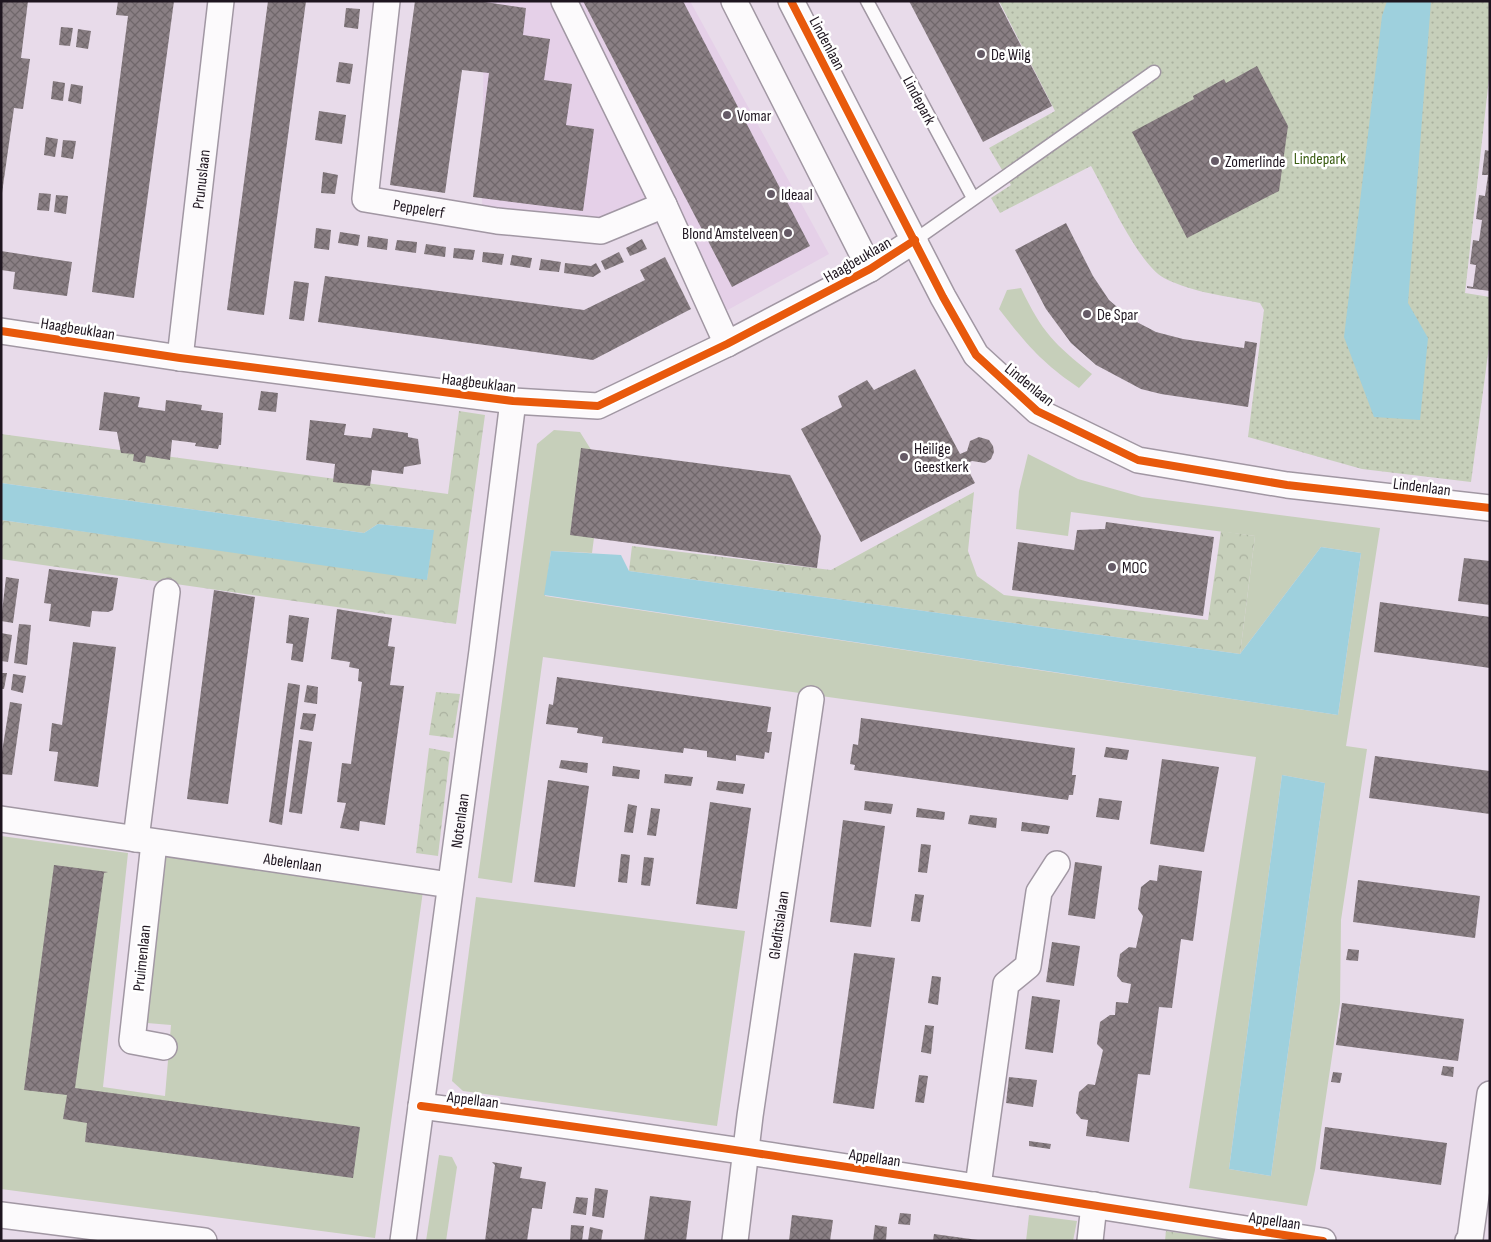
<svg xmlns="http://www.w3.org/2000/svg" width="1491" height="1242" font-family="'Sofia Sans Condensed',sans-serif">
<defs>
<pattern id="forest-crowns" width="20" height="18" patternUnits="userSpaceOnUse" patternTransform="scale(1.25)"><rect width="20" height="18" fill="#c6cfba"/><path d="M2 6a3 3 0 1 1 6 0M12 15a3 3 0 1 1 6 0" fill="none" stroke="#aab19f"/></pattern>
<pattern id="park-dots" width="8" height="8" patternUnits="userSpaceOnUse" patternTransform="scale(1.25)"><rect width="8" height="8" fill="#c6cfba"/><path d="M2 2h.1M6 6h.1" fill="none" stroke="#aab19f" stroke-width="1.8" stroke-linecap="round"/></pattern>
<pattern id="building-cross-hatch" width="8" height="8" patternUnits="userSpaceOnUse" patternTransform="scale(1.25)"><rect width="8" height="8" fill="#8a7f84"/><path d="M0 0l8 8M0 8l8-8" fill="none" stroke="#70676b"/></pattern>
</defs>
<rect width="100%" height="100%" fill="#e8dbea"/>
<path fill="#e5d0e8" d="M484 1H690L829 254 724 312 682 227 482 213Z"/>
<g fill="#c6cfba" fill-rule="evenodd">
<path d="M1021 288C1042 332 1054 344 1092 374L1079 388C1042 363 1026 344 999 309L1007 290Z"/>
<path d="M554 430 580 432 603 469 592 553 551 551 545 596 1338 715 1361 553 1321 547 1240 654 1255 536 1071 512 1068 536 1016 529 1019 491 1028 454 1078 479 1142 497 1380 528 1346 746 1367 749 1341 920 1340 1003 1315 1170 1307 1206 1189 1188 1256 757 543 657 512 883 478 878 537 444ZM1282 775 1325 783 1271 1176 1229 1169Z"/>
<path d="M1 836 128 853 103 1087 165 1096 171 1025 147 1023 166 857 423 891 375 1238 1 1189Z"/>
<path d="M476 897 745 931 717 1126 463 1091 452 1081Z"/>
<path d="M439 1155 452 1157 457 1167 446 1241H426Z"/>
<path d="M1029 1215 1077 1221 1073 1241H1026Z"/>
</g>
<g fill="url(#forest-crowns)">
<path d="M459 411 485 415 456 624 1 559V520L427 579 433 530 378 524 364 533 1 483V434L448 494Z"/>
<path d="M974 492 968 551 977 576 1004 595 1208 620 1221 531 1255 536 1240 654 629 571 632 546 831 570Z"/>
<path d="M436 692 460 694 453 738 429 735Z"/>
<path d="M429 748 450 752 438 856 416 853Z"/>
<path d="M1166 1231 1236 1241H1165Z"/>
</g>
<path fill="url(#park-dots)" d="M999 1H1490V69L1465 293 1490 297V339L1471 482 1362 469 1248 437 1264 310 1260 303C1228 296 1193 293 1164 278 1139 265 1106 192 1091 166L1000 213 991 198 1011 185 989 148 1055 111Z"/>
<g fill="#9ed0dd">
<path d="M1387 1H1431L1408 303 1428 338 1420 420 1374 417 1344 337 1382 16Z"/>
<path d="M1 483 364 533 378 524 434 530 427 580 1 520Z"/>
<path d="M1321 547 1361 553 1338 715 544 595 551 551 621 555 629 571 1240 654Z"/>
<path d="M1282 775 1325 783 1271 1176 1229 1169Z"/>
</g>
<g fill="url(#building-cross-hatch)">
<path d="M1 1H28L21 58 30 59 23 109 14 108 2 193Z"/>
<path d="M118 1H174L134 298 92 292 128 16 116 15Z"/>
<path d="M268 1H306L264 315 227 310Z"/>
<path d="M415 1H478L526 8 523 35 550 39 544 80 572 84 566 125 594 129 583 211 473 197 489 73 462 70 445 193 390 185Z"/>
<path d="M583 1H683L810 246 732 287Z"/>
<path d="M909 1H998L1052 106 983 142Z"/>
<path d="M346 8 360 9 358 29 344 27Z"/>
<path d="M61 27 73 28 70 46 59 45Z"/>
<path d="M78 29 91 31 88 49 76 47Z"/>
<path d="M339 62 353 64 350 84 336 82Z"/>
<path d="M1257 66 1288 126 1279 191 1187 238 1132 132 1194 99 1193 96 1224 79 1226 83Z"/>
<path d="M53 81 65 83 63 101 51 99Z"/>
<path d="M71 84 83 86 81 104 68 101Z"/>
<path d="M319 111 346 115 342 144 315 140Z"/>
<path d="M46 137 58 139 55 157 44 155Z"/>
<path d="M63 140 76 141 73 159 61 157Z"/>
<path d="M1485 150 1490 151V291L1467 288V286L1473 287 1476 265 1470 264 1473 240 1479 241 1482 220 1476 219 1479 195 1485 196 1488 175H1482Z"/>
<path d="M323 172 338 175 335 194 321 193Z"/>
<path d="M39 193 51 194 49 211 37 210Z"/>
<path d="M56 195 68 196 66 214 54 212Z"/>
<path d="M1066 223 1093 276 1109 300 1131 319 1156 332 1183 339 1244 348 1245 341 1257 343 1248 407 1161 394 1141 389 1096 365 1071 343 1046 309 1015 250Z"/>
<path d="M316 228 331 230 329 250 314 248Z"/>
<path d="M340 232 360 235 358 246 338 243Z"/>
<path d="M368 236 388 239 387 250 367 247Z"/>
<path d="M642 239 647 249 630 256 626 248Z"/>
<path d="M397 240 417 242 416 253 395 250Z"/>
<path d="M426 244 446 247 445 257 424 254Z"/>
<path d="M454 248 475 250 473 260 453 258Z"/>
<path d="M1 251 72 262 67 296 13 289 15 272 1 270Z"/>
<path d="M483 252 504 254 502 265 482 262Z"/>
<path d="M619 252 624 262 605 270 601 261Z"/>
<path d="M512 255 532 258 530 268 510 265Z"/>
<path d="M665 257 691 309 593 360 318 322 325 276 584 310 645 280 640 270Z"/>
<path d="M541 259 561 262 559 272 539 270Z"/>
<path d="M565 263 591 266 596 263 601 272 593 277 564 273Z"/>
<path d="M294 281 309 283 304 321 289 319Z"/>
<path d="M915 369 960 454 967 451 970 441 979 437 989 440 993 446 994 452 991 459 985 463 972 461 965 464 975 483 861 542 801 429 842 407 838 396 867 380 874 390Z"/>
<path d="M261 391 278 393 276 412 258 410Z"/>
<path d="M104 392 140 397 138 407 165 411 166 400 202 405 201 410 223 413 221 445H219L218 449 195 446 196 443 172 440 170 460 146 456 145 463 133 461 134 454 121 453 117 432 99 430Z"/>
<path d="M310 420 346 424 344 435 371 438 373 428 408 433V437L418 439 421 464 404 467 403 474 372 470 370 486 333 482 335 464 306 460Z"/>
<path d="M581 448 790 475 821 536 817 568 570 535Z"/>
<path d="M1106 522 1214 537 1203 616 1012 590 1018 542 1074 550 1077 530 1105 529Z"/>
<path d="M1464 558 1490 561V605L1458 601Z"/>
<path d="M49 569 118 578 113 610 108 612 92 611 90 627 49 621 51 604 44 603Z"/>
<path d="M6 577 19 579 13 623 1 621Z"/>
<path d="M214 590 255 597 228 804 187 799Z"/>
<path d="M1380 602 1490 617V668L1374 652Z"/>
<path d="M337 609 392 618 388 646 395 647 390 685 404 686 385 825 360 821 359 831 340 828 346 803 337 802 342 763 351 764 362 682 358 681 359 669 349 667 350 662 331 659Z"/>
<path d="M289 615 309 618 303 662 291 660 293 644 286 643Z"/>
<path d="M19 624 31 625 27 665 14 663Z"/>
<path d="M1 633 12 635 8 662 1 661Z"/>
<path d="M73 642 116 647 98 787 54 781 58 752 49 751 52 723 62 725Z"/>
<path d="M1 673H7L4 689H1Z"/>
<path d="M13 674 26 676 23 693 11 690Z"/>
<path d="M557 677 771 707 767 732H772L769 753 765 752 764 759 736 755V761L707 757V751L684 748 683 753 602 743 603 737 577 733 578 728 546 724 549 704 553 705Z"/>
<path d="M288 683 300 685 282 825 269 822Z"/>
<path d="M307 685 318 687 317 704 304 702Z"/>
<path d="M10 702 22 704 12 775 1 774V758Z"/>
<path d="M303 713 316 714 313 731 300 729Z"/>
<path d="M861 718 1075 748 1072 775H1076L1073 795H1069L1068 800 854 770 855 765 850 764 853 744 858 745Z"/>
<path d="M299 740 312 742 302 814 289 812Z"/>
<path d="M1106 747 1129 750 1127 760 1104 757Z"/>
<path d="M1375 756 1490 771V814L1369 798Z"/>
<path d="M1162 759 1219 767 1204 852 1150 844Z"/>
<path d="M561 760 588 763 587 773 559 768Z"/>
<path d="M613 766 640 770 639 779 612 776Z"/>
<path d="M665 774 693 777 691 786 664 783Z"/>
<path d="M548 780 589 786 575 887 534 882Z"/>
<path d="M718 781 745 784 743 794 716 790Z"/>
<path d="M1099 798 1122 801 1119 820 1096 817Z"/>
<path d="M865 801 893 804 891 814 864 810Z"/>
<path d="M710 802 751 808 737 909 696 904Z"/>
<path d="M628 804 637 806 633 833 624 832Z"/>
<path d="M651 808 660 809 656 836 647 835Z"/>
<path d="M917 808 945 812 944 820 916 817Z"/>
<path d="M970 815 997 818 996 828 968 824Z"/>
<path d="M843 820 885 826 871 927 830 922Z"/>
<path d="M1022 822 1050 826 1048 834 1021 831Z"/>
<path d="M921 844 931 845 927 873 918 872Z"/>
<path d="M621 854 630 855 627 883 618 882Z"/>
<path d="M644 857 654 858 650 886 641 885Z"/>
<path d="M1075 862 1102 866 1095 919 1068 915Z"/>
<path d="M54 865 108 872 104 873 75 1088 360 1127 353 1178 85 1142 87 1123 63 1119 67 1095 24 1090Z"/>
<path d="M1159 865 1202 871 1193 941 1181 939 1172 1008 1159 1007 1150 1075 1138 1074 1129 1142 1086 1136 1088 1120 1081 1119 1076 1113 1079 1092 1088 1084 1095 1085 1103 1050 1097 1044 1100 1022 1110 1015H1115L1116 1002 1128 1003 1131 984 1122 982 1117 976 1120 954 1129 947 1136 948 1143 916 1138 909 1141 887 1150 880 1157 881Z"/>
<path d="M1358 880 1480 896 1475 938 1353 922Z"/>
<path d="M915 894 924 895 920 922 911 921Z"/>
<path d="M1052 942 1080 946 1074 986 1046 982Z"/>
<path d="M1348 949 1359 950 1358 961 1346 960Z"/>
<path d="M854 953 895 958 874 1109 833 1103Z"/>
<path d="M932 976 941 977 938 1005 928 1003Z"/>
<path d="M1032 996 1060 1000 1053 1053 1025 1049Z"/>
<path d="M1342 1003 1464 1019 1458 1061 1336 1045Z"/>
<path d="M925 1025 934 1026 931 1054 921 1052Z"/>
<path d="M1443 1066 1454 1067 1453 1077 1441 1075Z"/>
<path d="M1333 1072 1342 1073 1340 1083 1331 1082Z"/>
<path d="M919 1075 928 1076 924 1103 915 1102Z"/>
<path d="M1009 1077 1037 1080 1033 1107 1006 1103Z"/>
<path d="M1325 1127 1447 1143 1441 1185 1320 1169Z"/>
<path d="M1029 1141 1051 1144 1050 1149 1029 1146Z"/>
<path d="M492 1162 522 1167 520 1178 546 1182 542 1209 532 1208 527 1241H485L495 1165Z"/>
<path d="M595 1188 608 1190 604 1218 592 1216Z"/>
<path d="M650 1196 691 1201 686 1241H644Z"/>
<path d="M576 1197 588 1198 586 1215 573 1213Z"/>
<path d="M900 1213 911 1214 910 1225 898 1224Z"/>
<path d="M792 1215 833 1220 830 1241H789Z"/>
<path d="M571 1225 584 1226 582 1241H570Z"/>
<path d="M875 1225 887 1227 886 1241H873Z"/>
<path d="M590 1227 603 1230 601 1241H588Z"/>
<path d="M934 1234 978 1240V1241H933Z"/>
</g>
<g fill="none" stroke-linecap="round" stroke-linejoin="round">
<g stroke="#a197a3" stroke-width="15">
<g id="service">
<path d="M867 1 973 198"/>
<path d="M915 240 1154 72"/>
</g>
</g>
<g stroke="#a197a3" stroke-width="28">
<g id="minor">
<path id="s1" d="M387 1 365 199 497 221 601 231 664 205"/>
<path d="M564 1 664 205 727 344"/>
<path d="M734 1 870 269"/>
<path d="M791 1 943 297 976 355 1037 411 1138 460 1287 485 1490 508"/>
<path d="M1 331 180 358 513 401 598 406 727 344 870 269 915 240"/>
<path id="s2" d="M180 358 221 1"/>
<path id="s3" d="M1 819 450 885"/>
<path d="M136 839 167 592"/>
<path d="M154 843 132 1041 164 1047"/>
<path d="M421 1106C723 1145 1022 1195 1323 1241"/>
<path d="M978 1186 1006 984 1028 966 1039 892 1057 864"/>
<path d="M1 1215 204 1241"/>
<path id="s4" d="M403 1241 482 651 513 401"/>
<path id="s5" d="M735 1241 750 1116 811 699"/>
<path d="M1090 1241 1094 1205"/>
<path d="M1468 1241 1470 1239 1490 1094"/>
</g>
</g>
<use href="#service" stroke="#fcfafc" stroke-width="12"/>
<use href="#minor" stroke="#fcfafc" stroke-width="25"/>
<g stroke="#fff" stroke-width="11">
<g id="cycleway">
<path d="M791 1 943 297 976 355 1037 411 1138 460 1287 485 1490 508"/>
<path d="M1 331 180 358 513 401 598 406 727 344 870 269 915 240"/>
<path d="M421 1106C723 1145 1022 1195 1323 1241"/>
</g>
</g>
<use href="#cycleway" stroke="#e8590c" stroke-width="8"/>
</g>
<g fill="#655a66" stroke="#fff" stroke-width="2">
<circle cx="981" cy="54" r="5"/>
<circle cx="727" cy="115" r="5"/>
<circle cx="1215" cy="161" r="5"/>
<circle cx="771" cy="194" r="5"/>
<circle cx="788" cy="233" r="5"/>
<circle cx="1087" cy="314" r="5"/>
<circle cx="904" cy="457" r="5"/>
<circle cx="1112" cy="567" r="5"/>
</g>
<g text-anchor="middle" stroke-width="5" stroke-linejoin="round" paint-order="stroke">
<g font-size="16" fill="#1e151f" stroke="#fff">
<text transform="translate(828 43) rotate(62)" y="6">Lindenlaan</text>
<text transform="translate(920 100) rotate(62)" y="6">Lindepark</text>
<text dy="6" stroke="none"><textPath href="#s2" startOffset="180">Prunuslaan</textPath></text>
<text dy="6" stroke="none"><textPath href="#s1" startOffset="254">Peppelerf</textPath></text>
<text transform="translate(857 259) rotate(-30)" y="6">Haagbeuklaan</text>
<text transform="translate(78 328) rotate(9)" y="6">Haagbeuklaan</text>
<text transform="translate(479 382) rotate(7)" y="6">Haagbeuklaan</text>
<text transform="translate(1030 384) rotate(39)" y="6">Lindenlaan</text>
<text transform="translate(1422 486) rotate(7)" y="6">Lindenlaan</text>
<text dy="6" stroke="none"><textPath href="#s4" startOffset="424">Notenlaan</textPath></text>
<text dy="6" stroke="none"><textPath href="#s3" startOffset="295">Abelenlaan</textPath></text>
<text dy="6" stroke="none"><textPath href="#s5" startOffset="319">Gleditsialaan</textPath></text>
<text transform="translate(141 958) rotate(-84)" y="6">Pruimenlaan</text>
<text transform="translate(473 1099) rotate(7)" y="6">Appellaan</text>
<text transform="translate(875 1157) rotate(8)" y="6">Appellaan</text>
<text transform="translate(1275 1220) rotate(8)" y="6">Appellaan</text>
</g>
<g font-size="16" fill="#1e151f" stroke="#fff" text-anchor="start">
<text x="991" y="60">De Wilg</text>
<text x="737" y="121">Vomar</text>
<text x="1225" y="167">Zomerlinde</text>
<text x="781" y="200">Ideaal</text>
<text x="778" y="239" text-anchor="end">Blond Amstelveen</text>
<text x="1097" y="320">De Spar</text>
<text x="914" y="454">Heilige<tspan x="914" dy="18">Geestkerk</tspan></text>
<text x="1122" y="573">MOC</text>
</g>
<g font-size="16" fill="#3a5c12" stroke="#fff">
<text x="1320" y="164">Lindepark</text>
</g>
</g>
<rect width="1491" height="1242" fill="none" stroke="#1e151f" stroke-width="5"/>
</svg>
